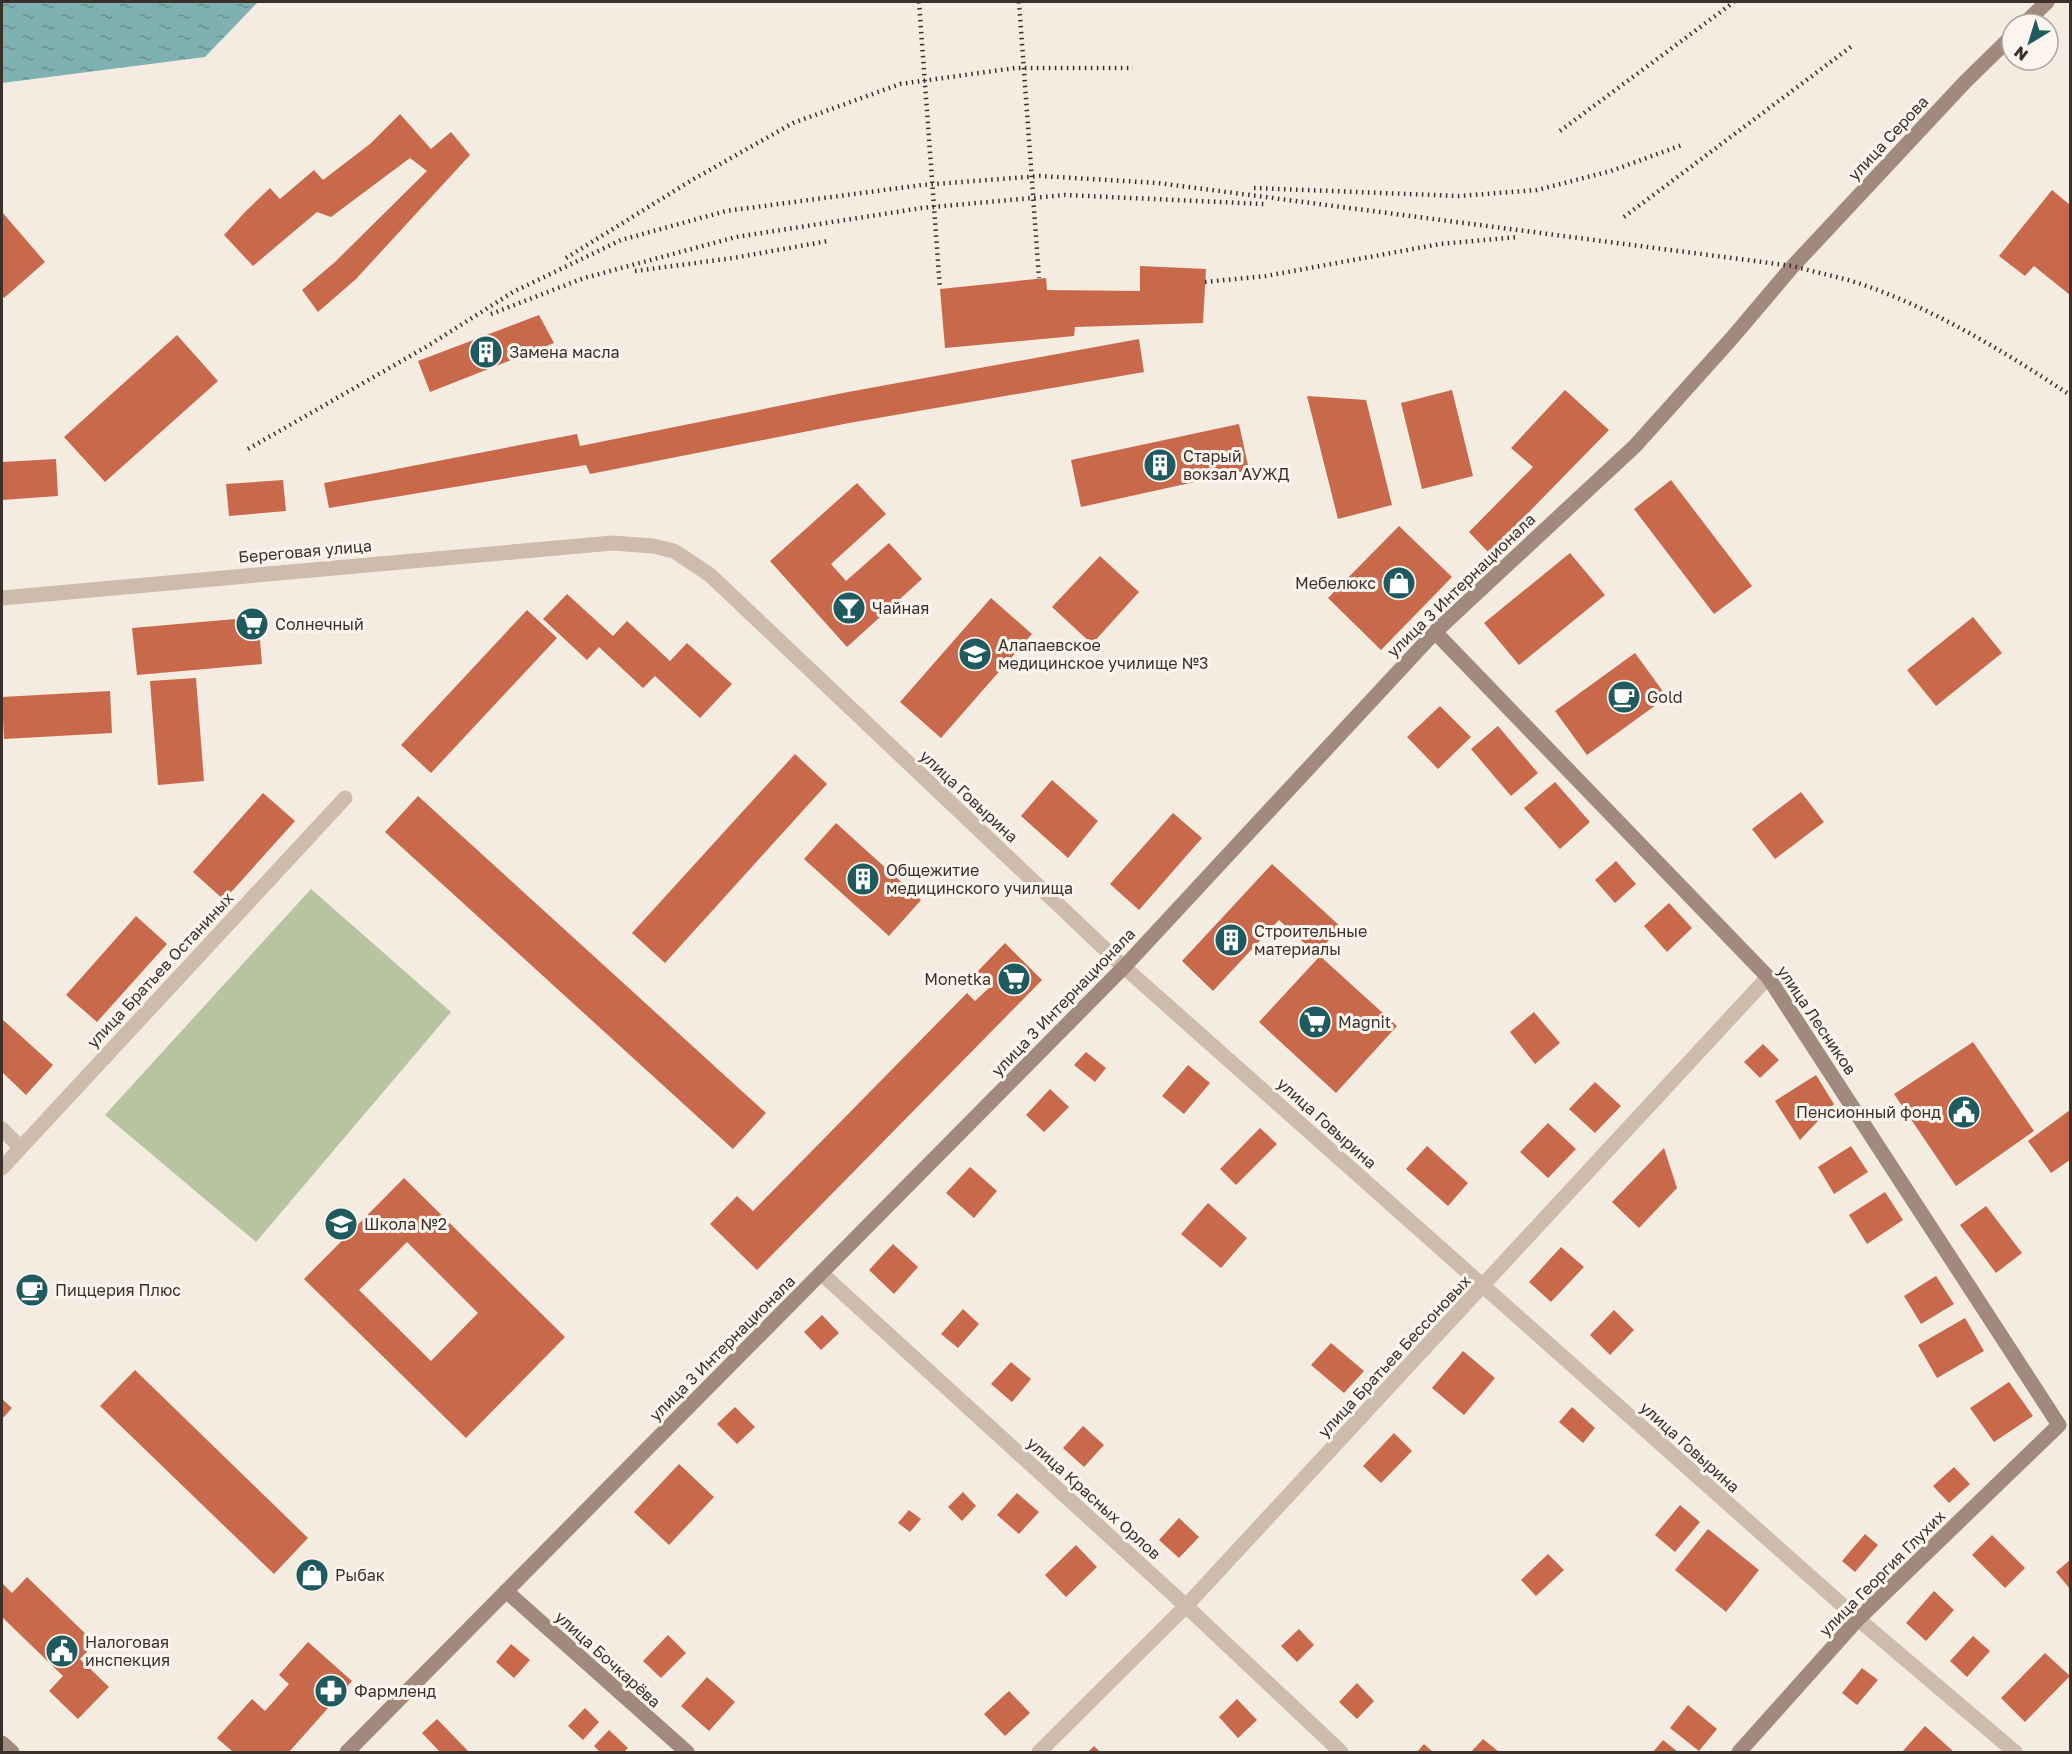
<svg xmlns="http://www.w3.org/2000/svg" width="2072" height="1754" font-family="'Golos Text',sans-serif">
<defs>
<pattern id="water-ripples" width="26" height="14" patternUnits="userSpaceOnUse" patternTransform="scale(1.5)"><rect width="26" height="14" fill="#7fb0b2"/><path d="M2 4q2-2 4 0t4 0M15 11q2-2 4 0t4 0" fill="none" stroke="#699091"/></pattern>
</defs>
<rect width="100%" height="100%" fill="#f4ebe1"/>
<path fill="#b8c4a0" d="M311 889 451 1012 256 1242 105 1115Z"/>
<path fill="url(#water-ripples)" d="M2 2H258L205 57 2 83Z"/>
<g fill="#c8694b" fill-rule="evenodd">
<path d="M400 114 431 149 451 132 470 155 356 279 318 312 302 290 335 262 427 171 410 158 331 217 317 212 253 266 224 235 245 212 270 188 280 199 314 170 323 180 370 144Z"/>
<path d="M2052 190 2070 205V295L2034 266 2025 276 1999 256Z"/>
<path d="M2 212 45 262 4 298 2 295Z"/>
<path d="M1140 266 1206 269 1203 323 1075 327 1074 336 945 348 940 289 1046 278 1047 290 1140 291Z"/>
<path d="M539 315 554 343 430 392 418 361Z"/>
<path d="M177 335 218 381 105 482 64 437Z"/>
<path d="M1139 339 1144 372 849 423 590 474 586 465 329 508 324 483 577 434 580 446 848 392Z"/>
<path d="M1452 390 1473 476 1422 489 1401 403Z"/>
<path d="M1565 390 1609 430 1489 553 1469 532 1533 467 1511 448Z"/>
<path d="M1307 396 1366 400 1392 505 1338 519Z"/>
<path d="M1239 424 1249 470 1081 507 1071 460Z"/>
<path d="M56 459 58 496 2 500V462Z"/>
<path d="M283 480 286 511 229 516 226 484Z"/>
<path d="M1671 480 1752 586 1714 614 1634 509Z"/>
<path d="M857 483 886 514 831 564 846 581 889 543 922 579 847 647 770 561Z"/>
<path d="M1399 526 1452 577 1381 650 1328 598Z"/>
<path d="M1570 553 1605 595 1519 665 1484 623Z"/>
<path d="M1100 556 1139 592 1092 644 1052 607Z"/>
<path d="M567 594 613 636 627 621 670 661 687 643 732 684 700 718 655 676 643 688 599 647 587 660 543 619Z"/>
<path d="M991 598 1032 634 941 738 900 702Z"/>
<path d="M527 610 557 638 431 773 401 745Z"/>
<path d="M258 617 262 664 137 675 132 628Z"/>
<path d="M1973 617 2002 653 1936 706 1907 670Z"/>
<path d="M1635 653 1667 697 1587 755 1555 711Z"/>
<path d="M196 678 204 781 158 785 150 681Z"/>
<path d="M110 691 112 733 4 739 2 697Z"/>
<path d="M1440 706 1471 737 1438 769 1407 737Z"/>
<path d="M1498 726 1538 773 1511 796 1471 749Z"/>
<path d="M795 754 827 784 665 963 632 933Z"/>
<path d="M1052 780 1098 821 1068 858 1021 816Z"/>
<path d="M1555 782 1590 822 1560 849 1524 808Z"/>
<path d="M1801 792 1824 822 1775 859 1752 829Z"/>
<path d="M263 793 295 821 224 900 193 872Z"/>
<path d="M418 796 766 1113 733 1149 385 832Z"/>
<path d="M1173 813 1202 838 1139 910 1110 884Z"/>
<path d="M836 823 921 900 889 936 804 859Z"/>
<path d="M1616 861 1636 884 1615 903 1595 880Z"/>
<path d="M1272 864 1341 927 1316 954 1279 920 1213 991 1182 961Z"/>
<path d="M1669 903 1692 928 1667 952 1644 926Z"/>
<path d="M136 916 167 944 97 1022 66 995Z"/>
<path d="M1005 943 1042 980 757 1270 710 1224 737 1196 753 1211 967 993 975 1001 989 988 975 974Z"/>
<path d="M1320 956 1397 1026 1336 1093 1259 1022Z"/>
<path d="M1534 1012 1560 1043 1535 1064 1510 1032Z"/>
<path d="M2 1019 53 1065 26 1095 2 1072Z"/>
<path d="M1973 1042 2034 1131 1956 1186 1894 1094Z"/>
<path d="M1763 1044 1779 1060 1760 1078 1744 1062Z"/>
<path d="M1086 1052 1106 1068 1095 1082 1074 1065Z"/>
<path d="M1188 1065 1210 1083 1184 1114 1162 1096Z"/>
<path d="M1816 1075 1834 1104 1800 1140 1775 1101Z"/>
<path d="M1595 1082 1621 1106 1595 1133 1569 1109Z"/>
<path d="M1050 1089 1069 1107 1044 1132 1026 1115Z"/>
<path d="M2070 1110V1160L2051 1173 2028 1141Z"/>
<path d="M1548 1123 1576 1149 1548 1178 1520 1152Z"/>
<path d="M1260 1128 1277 1144 1236 1185 1220 1169Z"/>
<path d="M1427 1146 1468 1183 1448 1206 1406 1169Z"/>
<path d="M1851 1146 1868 1172 1834 1194 1818 1167Z"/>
<path d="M1664 1148 1677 1188 1639 1228 1612 1202Z"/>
<path d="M970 1167 997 1191 974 1218 946 1193Z"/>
<path d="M404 1178 565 1337 466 1438 304 1279ZM407 1242 478 1313 431 1361 359 1290Z"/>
<path d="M1885 1192 1903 1220 1867 1244 1849 1215Z"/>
<path d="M1208 1203 1247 1238 1221 1268 1181 1234Z"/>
<path d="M1986 1206 2022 1253 1996 1273 1960 1225Z"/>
<path d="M893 1244 918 1267 894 1294 869 1270Z"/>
<path d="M1561 1247 1584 1267 1551 1302 1529 1282Z"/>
<path d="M1936 1276 1954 1304 1921 1324 1904 1296Z"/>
<path d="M963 1309 979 1324 958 1348 941 1334Z"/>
<path d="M1614 1310 1634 1330 1610 1355 1590 1335Z"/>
<path d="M822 1315 839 1333 821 1350 804 1332Z"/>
<path d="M1965 1318 1984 1351 1937 1378 1918 1345Z"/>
<path d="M1331 1343 1364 1371 1344 1393 1311 1365Z"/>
<path d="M1463 1351 1495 1378 1464 1415 1432 1388Z"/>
<path d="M1011 1362 1031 1379 1012 1402 991 1384Z"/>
<path d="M135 1370 308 1538 274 1574 100 1406Z"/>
<path d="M2009 1382 2033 1416 1994 1442 1970 1408Z"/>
<path d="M2 1399 12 1408 2 1419Z"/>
<path d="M735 1407 755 1427 737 1444 717 1424Z"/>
<path d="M1572 1407 1595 1428 1583 1443 1559 1422Z"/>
<path d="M1083 1426 1104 1445 1084 1467 1063 1448Z"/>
<path d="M1394 1433 1412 1451 1381 1483 1363 1466Z"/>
<path d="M679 1464 714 1497 669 1545 634 1512Z"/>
<path d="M1954 1467 1970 1484 1949 1503 1933 1486Z"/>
<path d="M963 1492 976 1506 962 1521 948 1507Z"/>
<path d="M1017 1493 1039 1512 1019 1534 997 1515Z"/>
<path d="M1680 1505 1700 1522 1675 1552 1655 1535Z"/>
<path d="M909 1510 921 1519 910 1532 898 1523Z"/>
<path d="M1179 1518 1199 1537 1179 1558 1159 1540Z"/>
<path d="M1708 1529 1759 1570 1726 1612 1675 1570Z"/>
<path d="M1865 1534 1878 1545 1855 1572 1842 1561Z"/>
<path d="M1992 1535 2025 1568 2005 1588 1972 1555Z"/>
<path d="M1076 1545 1097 1567 1066 1597 1045 1575Z"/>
<path d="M1548 1554 1564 1570 1536 1596 1521 1580Z"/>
<path d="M2070 1560V1589L2056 1572Z"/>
<path d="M27 1577 95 1643 80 1659 109 1687 78 1719 49 1691 63 1676 2 1617V1583L12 1593Z"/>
<path d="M1934 1591 1954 1610 1926 1641 1906 1623Z"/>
<path d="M1299 1629 1314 1645 1297 1662 1281 1646Z"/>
<path d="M668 1635 686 1653 661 1678 643 1661Z"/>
<path d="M1973 1636 1990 1651 1967 1677 1950 1661Z"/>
<path d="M308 1642 352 1681 289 1752H233L217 1738 252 1699 265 1711 289 1684 279 1675Z"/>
<path d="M511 1644 530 1660 514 1678 496 1662Z"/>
<path d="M2045 1653 2070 1676 2025 1722 2001 1698Z"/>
<path d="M1862 1668 1878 1680 1857 1705 1842 1693Z"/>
<path d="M707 1677 735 1702 709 1731 681 1706Z"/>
<path d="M1357 1683 1374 1701 1357 1719 1339 1702Z"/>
<path d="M1009 1691 1030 1713 1005 1736 984 1714Z"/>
<path d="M1237 1699 1257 1720 1238 1738 1219 1717Z"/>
<path d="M1688 1705 1717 1729 1699 1751 1670 1728Z"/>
<path d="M585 1708 599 1722 583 1740 568 1726Z"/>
<path d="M437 1719 469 1752H440L422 1733Z"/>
<path d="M1925 1726 1954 1752H1902Z"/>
<path d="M609 1730 628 1748 624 1752H600L594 1746Z"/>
<path d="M1483 1739 1499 1752H1471Z"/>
<path d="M1663 1740 1678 1752H1653Z"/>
<path d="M1424 1744 1433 1752H1417Z"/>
<path d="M1094 1746 1100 1752H1088Z"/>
</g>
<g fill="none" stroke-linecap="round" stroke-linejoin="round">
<g stroke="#cdbbac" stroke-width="15">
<path d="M2 598 612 543 653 546 674 551 710 575 1124 967 1858 1619 2015 1752"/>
<path d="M2 1129 20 1147"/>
<path d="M2 1168 345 798"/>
<path d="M821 1273 1186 1606 1341 1752"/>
<path d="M1039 1752 1186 1606 1768 977"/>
</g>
<g stroke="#a18a7d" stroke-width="15">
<path d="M2024 24 2047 2"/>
<path d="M1435 632 1768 977 2059 1425 1858 1619 1739 1752"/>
<path d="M506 1591 687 1752"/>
<path d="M2 1743 12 1752"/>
<path d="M347 1752 1124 967 1435 632 1635 446 1732 338 1793 266 1965 82 2012 36"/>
</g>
<g stroke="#3b302b" stroke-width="4.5" stroke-dasharray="1.5 4.5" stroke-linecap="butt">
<path d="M919 2 940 289"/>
<path d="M1019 2 1039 278"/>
<path d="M1560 131 1734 2"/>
<path d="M1254 188 1459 196 1537 190 1611 171 1682 145"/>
<path d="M1624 217 1852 46"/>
<path d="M566 258 692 180 793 123 900 84 1015 68H1133"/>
<path d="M635 271 733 258 828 241"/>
<path d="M1205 282 1266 276 1440 244 1518 237"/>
<path d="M491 314 584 278 736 237 922 208 1065 195 1264 204"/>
<path d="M248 449 426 347 513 292 621 240 726 211 922 185 1040 176 1158 183 1793 266C1817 273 1841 277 1864 285 1938 311 2005 352 2070 395"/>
</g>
</g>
<defs>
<g id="building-disc" transform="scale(1.725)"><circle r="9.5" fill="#1f5a5e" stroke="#fbf5ee"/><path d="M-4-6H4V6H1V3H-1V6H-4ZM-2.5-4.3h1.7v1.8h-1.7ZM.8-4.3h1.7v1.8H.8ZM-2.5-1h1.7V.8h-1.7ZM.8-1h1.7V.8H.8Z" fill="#fff"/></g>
<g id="shop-disc" transform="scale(1.725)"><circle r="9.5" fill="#1f5a5e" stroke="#fbf5ee"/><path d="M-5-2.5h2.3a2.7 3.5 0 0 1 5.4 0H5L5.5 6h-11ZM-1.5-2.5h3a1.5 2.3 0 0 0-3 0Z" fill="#fff"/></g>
<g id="bar-disc" transform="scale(1.725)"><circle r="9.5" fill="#1f5a5e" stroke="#fbf5ee"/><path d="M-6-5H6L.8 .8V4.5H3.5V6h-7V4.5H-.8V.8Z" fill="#fff"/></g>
<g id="supermarket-disc" transform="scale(1.725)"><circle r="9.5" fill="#1f5a5e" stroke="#fbf5ee"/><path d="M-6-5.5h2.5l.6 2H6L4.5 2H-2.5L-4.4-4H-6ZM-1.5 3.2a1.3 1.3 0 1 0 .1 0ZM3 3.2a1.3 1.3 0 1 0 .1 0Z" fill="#fff"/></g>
<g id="university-disc" transform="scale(1.725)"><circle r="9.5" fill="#1f5a5e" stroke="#fbf5ee"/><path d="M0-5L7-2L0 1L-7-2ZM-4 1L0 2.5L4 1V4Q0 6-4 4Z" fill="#fff"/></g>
<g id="cafe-disc" transform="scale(1.725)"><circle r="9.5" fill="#1f5a5e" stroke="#fbf5ee"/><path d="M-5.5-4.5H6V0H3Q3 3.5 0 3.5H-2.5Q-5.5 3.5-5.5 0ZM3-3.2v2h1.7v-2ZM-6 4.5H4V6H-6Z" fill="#fff"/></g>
<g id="civic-disc" transform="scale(1.725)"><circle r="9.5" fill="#1f5a5e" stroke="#fbf5ee"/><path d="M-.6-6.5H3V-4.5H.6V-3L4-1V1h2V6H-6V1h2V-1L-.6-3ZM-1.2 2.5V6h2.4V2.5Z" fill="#fff"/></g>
<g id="school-disc" transform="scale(1.725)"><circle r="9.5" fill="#1f5a5e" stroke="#fbf5ee"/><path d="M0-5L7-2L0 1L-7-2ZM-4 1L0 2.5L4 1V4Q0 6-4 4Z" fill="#fff"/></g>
<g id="pharmacy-disc" transform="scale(1.725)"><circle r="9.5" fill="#1f5a5e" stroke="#fbf5ee"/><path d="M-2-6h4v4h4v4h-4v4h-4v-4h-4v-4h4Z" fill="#fff"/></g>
</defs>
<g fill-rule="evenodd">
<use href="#building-disc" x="486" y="352"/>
<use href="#building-disc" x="1160" y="465"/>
<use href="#shop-disc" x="1399" y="583"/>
<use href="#bar-disc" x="849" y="608"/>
<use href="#supermarket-disc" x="252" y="624"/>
<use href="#university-disc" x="975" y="654"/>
<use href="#cafe-disc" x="1624" y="697"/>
<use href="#building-disc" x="863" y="879"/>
<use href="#building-disc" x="1231" y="940"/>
<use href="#supermarket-disc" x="1014" y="979"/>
<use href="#supermarket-disc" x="1315" y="1022"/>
<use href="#civic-disc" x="1964" y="1112"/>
<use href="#school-disc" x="341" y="1224"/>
<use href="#cafe-disc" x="32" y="1290"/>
<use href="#shop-disc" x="312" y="1575"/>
<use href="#civic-disc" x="62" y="1651"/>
<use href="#pharmacy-disc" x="331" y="1691"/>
</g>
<g text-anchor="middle" stroke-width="6" stroke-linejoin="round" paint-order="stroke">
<g font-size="16" fill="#3b302b" stroke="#fbf5ee">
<text transform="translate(1888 138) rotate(-47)" y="6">улица Серова</text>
<text transform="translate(305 551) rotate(-5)" y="6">Береговая улица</text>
<text transform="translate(1461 585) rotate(-44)" y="6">улица 3 Интернационала</text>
<text transform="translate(969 796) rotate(43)" y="6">улица Говырина</text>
<text transform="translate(160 970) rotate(-47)" y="6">улица Братьев Останиных</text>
<text transform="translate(1063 1002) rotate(-46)" y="6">улица 3 Интернационала</text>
<text transform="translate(1817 1020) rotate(56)" y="6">улица Лесников</text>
<text transform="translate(1327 1123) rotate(42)" y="6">улица Говырина</text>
<text transform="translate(722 1348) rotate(-45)" y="6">улица 3 Интернационала</text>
<text transform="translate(1394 1356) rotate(-47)" y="6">улица Братьев Бессоновых</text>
<text transform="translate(1690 1447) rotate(42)" y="6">улица Говырина</text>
<text transform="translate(1094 1498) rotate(42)" y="6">улица Красных Орлов</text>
<text transform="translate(1882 1573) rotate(-45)" y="6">улица Георгия Глухих</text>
<text transform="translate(608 1659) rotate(42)" y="6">улица Бочкарёва</text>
</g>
<g font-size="16" fill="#3b302b" stroke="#fbf5ee" text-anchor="start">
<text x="509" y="358">Замена масла</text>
<text x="1183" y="462">Старый<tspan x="1183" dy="18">вокзал АУЖД</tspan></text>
<text x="1376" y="589" text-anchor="end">Мебелюкс</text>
<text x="872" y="614">Чайная</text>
<text x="275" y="630">Солнечный</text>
<text x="998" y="651">Алапаевское<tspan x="998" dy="18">медицинское училище №3</tspan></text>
<text x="1647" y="703">Gold</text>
<text x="886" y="876">Общежитие<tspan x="886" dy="18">медицинского училища</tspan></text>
<text x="1254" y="937">Строительные<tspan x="1254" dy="18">материалы</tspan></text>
<text x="991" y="985" text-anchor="end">Monetka</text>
<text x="1338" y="1028">Magnit</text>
<text x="1941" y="1118" text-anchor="end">Пенсионный фонд</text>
<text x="364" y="1230">Школа №2</text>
<text x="55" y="1296">Пиццерия Плюс</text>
<text x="335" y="1581">Рыбак</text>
<text x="85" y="1648">Налоговая<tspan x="85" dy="18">инспекция</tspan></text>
<text x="354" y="1697">Фармленд</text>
</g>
</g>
<rect width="2072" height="1754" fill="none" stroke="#3b302b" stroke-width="6"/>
<g transform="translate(2030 42) rotate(218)"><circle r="28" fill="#fbf5ee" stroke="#aea6a0" stroke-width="1.5"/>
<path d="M0-4.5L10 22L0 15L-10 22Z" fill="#1f5a5e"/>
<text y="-9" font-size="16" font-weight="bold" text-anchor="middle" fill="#3b302b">N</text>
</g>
</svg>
